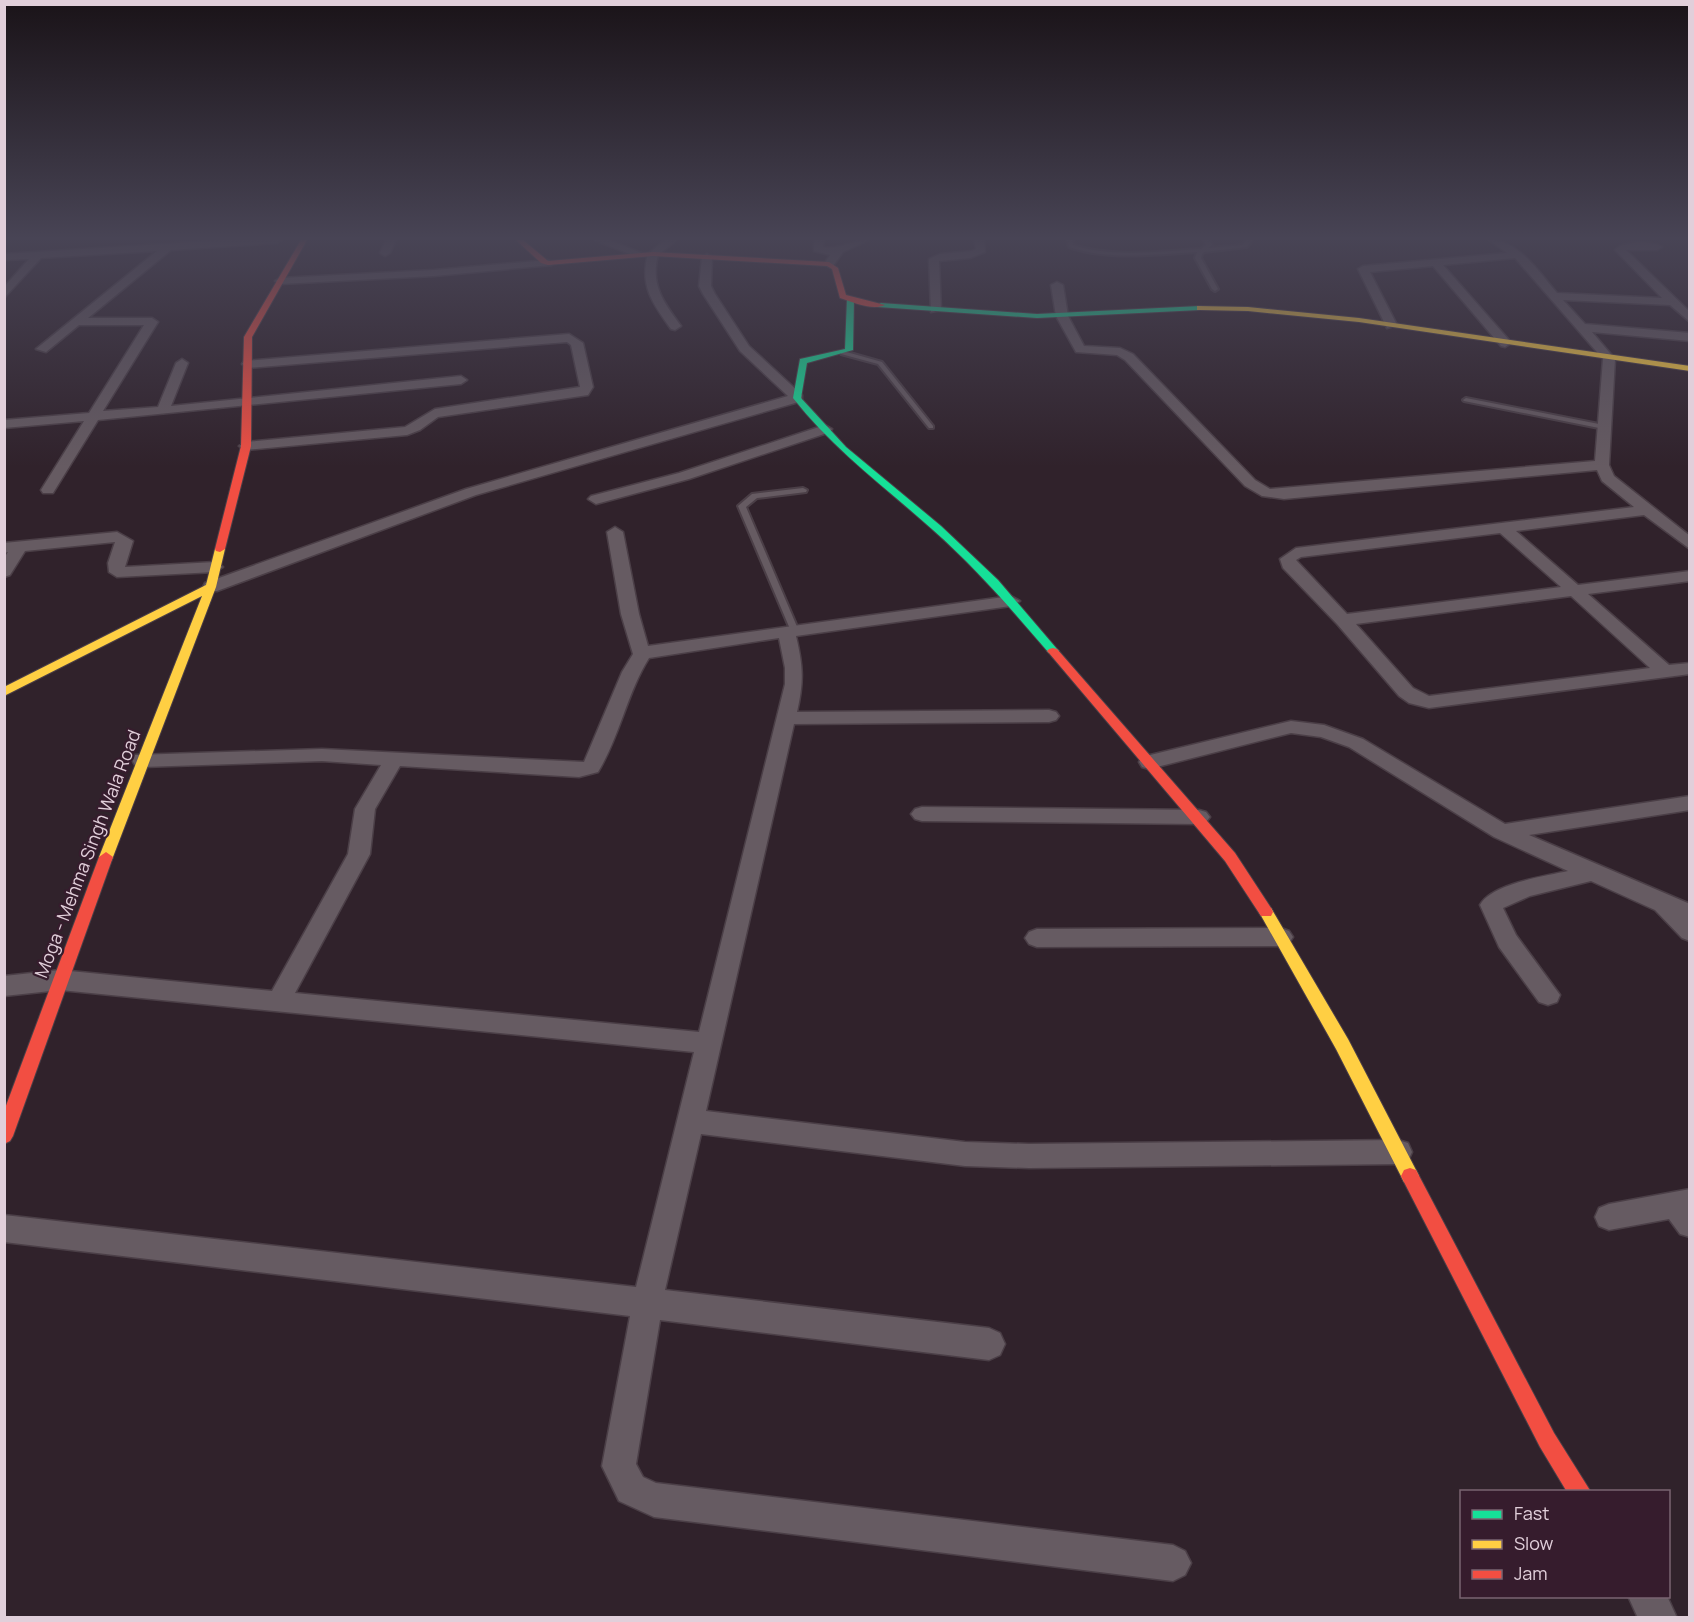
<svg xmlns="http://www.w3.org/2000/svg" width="1694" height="1622" font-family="Manrope,sans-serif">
<rect width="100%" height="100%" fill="#30222b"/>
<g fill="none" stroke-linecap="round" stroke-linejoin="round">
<g stroke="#4b3f47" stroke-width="4">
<g id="lane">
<path d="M1067 240H1073V245C1111 258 1162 251 1201 249L1206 245 1203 240H1209L1212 245 1208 248 1243 245 1246 240H1252L1247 247 1204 252 1202 254 1201 258 1218 289 1215 291 1212 289 1195 258 1197 252C1156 254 1109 261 1069 247Z"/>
<path d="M843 351 882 362 933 426V428H929L878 364 841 354V352Z"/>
<path d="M1466 398 1604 425 1607 427 1604 429 1464 401 1463 400Z"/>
<path d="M803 488 807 490 806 492 757 498 746 507 798 629 794 632 790 629 738 506 752 494Z"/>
</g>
</g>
<g stroke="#4b3f47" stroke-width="3">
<g id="street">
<path d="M227 240H282L277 243 171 250 88 318H152L158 322 103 411 158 407 176 363 182 359 188 363 171 406 461 376 467 380 461 384 98 420 53 493H43L41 490 84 421 4 428V420L89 413 144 325H79L46 352 36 349 157 251 41 258 4 298V287L29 259 4 260V254Z"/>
<path d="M386 240H396L390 253 385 256 380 253Z"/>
<path d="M594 240H609L644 254 635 256Z"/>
<path d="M665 240H677L658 255C650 285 664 303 681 326L675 330 671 329C653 304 639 285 648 254Z"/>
<path d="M814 240H824L823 247C839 250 852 240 869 240L843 252 833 266 829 267 824 264 830 255 814 251Z"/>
<path d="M974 240H984L985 252 970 258 939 261 941 310 931 312 929 259 940 254 972 251 976 249Z"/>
<path d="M1489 240C1519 240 1539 272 1557 293L1662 298 1615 250C1622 241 1653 240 1662 247L1657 250H1626L1690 312V322L1670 305 1563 300 1585 324 1690 333V341L1592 332 1615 359 1609 465 1614 476 1690 536V549L1644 515 1516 531 1578 585 1690 571V581L1588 594 1669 665 1690 663V674L1429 708 1409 703 1399 696 1337 624 1283 568 1280 559 1296 548 1634 507 1602 481 1597 470 1284 499 1262 496 1245 486 1125 360 1117 355 1076 352 1056 316 1051 285 1057 282 1063 285 1068 316 1084 346 1120 348 1133 354 1255 480 1270 489 1595 461 1603 359 1515 258 1443 265 1509 340 1511 343 1505 347 1501 346 1433 266 1370 272 1397 325 1387 328 1358 269 1363 266 1507 253ZM1500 533 1561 587 1347 614 1296 560 1301 557ZM1571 596 1650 668 1429 696 1413 688 1356 624Z"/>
<path d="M707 254 712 257 711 286 715 294 749 346 802 395V401L476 495 217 591H205L203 587 205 583 466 489 788 396 740 351 703 294 699 286 702 257Z"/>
<path d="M548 260 553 263 552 265 434 276 280 284 275 281 280 278 434 270Z"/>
<path d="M569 334 583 343 593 387 588 395 438 417 420 430 407 435 246 450 239 446 246 442 405 427 435 409 580 387 571 345 567 342 248 368 242 364 244 361Z"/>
<path d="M825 425 832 429 830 432 689 479 596 504 588 499 591 496 679 473Z"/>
<path d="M615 527 623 532 639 614 648 646 1011 596 1020 601 1011 606 796 636C803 666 804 681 797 712L1049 710 1056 712 1059 716 1056 720 1049 722 794 724 706 1111 965 1142 1029 1144 1398 1140 1408 1143 1412 1152 1408 1161 1398 1164 1029 1168 965 1166 701 1134 665 1290 989 1328 1000 1333 1005 1344 1000 1355 989 1360 660 1320 636 1464 643 1477 656 1483 1173 1545 1185 1551 1191 1563 1185 1575 1173 1581 654 1517 619 1501 602 1466 630 1316 4 1242V1215L636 1287 694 1052 60 990 4 996V976L60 970 272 991 348 854 355 809 381 765 322 761 142 767 135 765 132 760 135 755 322 749 584 762 622 672 633 654 621 614 607 532ZM779 638 785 668V684L699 1032 295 993 370 854 375 809 400 766 579 777 598 772C620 736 627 693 649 658Z"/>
<path d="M117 532 133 541 125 567 215 562 223 567 215 572 117 577 109 572 108 563 115 542 25 551 10 575 4 577V558L8 552 4 553V543Z"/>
<path d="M1291 721 1324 725 1363 739 1505 824 1690 796V810L1529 835 1690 904V941L1682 938 1655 910 1591 881 1530 896 1503 908 1516 935 1560 995 1557 1002 1548 1005 1539 1002 1499 947 1480 905C1491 884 1545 876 1568 871L1494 837 1349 747 1321 737 1291 733 1149 769 1142 767 1139 762 1142 757Z"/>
<path d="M922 807 1199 810 1206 812 1210 817 1206 822 1199 824 922 821 915 819 911 814 915 809Z"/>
<path d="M1281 928 1289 931 1293 937 1289 943 1281 946 1037 947 1029 944 1025 938 1029 932 1037 929Z"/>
<path d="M1690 1189V1237L1680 1234 1669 1219 1609 1230 1599 1226 1595 1217 1599 1208 1609 1204Z"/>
<path d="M1628 1596H1667L1677 1618H1638Z"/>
</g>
</g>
<g stroke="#4b3f47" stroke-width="2">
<g id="fast">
<path d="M847 298 854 300 853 350 807 363 801 398 846 447 941 526 998 580 1057 649 1059 651 1057 653H1049C1012 610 976 568 933 530 885 487 833 449 793 398L800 359 845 349Z"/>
<path d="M881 303 1037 314 1200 306 1204 308 1200 310 1037 318 878 307 877 305Z"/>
</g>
</g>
<g stroke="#4b3f47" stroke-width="2">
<g id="slow">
<path d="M1197 306 1248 307 1359 318 1690 366V371L1359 322 1248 311 1200 310H1197Z"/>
<path d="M220 546 225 549 216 587 113 857 111 861H101L99 857 202 596 4 696V687L206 585 215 549Z"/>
<path d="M1266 907 1271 908 1348 1039 1416 1170 1419 1176 1416 1182 1410 1184 1404 1182 1336 1049 1259 912 1261 908Z"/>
</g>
</g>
<g stroke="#4b3f47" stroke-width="2">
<g id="jam">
<path d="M301 240H307L252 337 251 446 225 549 220 552 216 551 215 549 241 446 244 337Z"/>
<path d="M516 240H523L548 261 653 252 829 262 838 268 846 295 885 305C872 311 853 302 840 298L832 269 827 266 653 256 548 265 541 263Z"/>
<path d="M1053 648 1057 649 1235 853 1271 908 1273 912 1271 916H1261L1225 861 1049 653 1047 651 1049 649Z"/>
<path d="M106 852 113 857 13 1136 10 1141 4 1144V1111L99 857Z"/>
<path d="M1410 1168 1416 1170 1554 1433 1591 1492H1567L1540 1447 1404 1182 1401 1176 1404 1170Z"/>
</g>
</g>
<use href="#lane" fill="#665b62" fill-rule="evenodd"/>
<use href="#street" fill="#665b62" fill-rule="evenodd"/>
<use href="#fast" fill="#16e098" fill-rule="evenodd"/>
<use href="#slow" fill="#ffcf43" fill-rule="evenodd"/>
<use href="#jam" fill="#f24e42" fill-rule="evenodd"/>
</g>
<linearGradient id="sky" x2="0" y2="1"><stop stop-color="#1a1318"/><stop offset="0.51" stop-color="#484455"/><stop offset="1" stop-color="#484455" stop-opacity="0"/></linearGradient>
<rect width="1694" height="467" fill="url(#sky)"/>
<g text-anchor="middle" stroke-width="4.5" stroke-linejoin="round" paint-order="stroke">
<g font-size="18" fill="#e1cfda" stroke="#361c2d">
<text transform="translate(88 854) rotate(-69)" y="6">Moga - Mehma Singh Wala Road</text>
</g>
</g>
<rect width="1694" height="1622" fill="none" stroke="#e1cfda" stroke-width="12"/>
<rect x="1460" y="1490" width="210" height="108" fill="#361c2d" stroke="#7a6472" stroke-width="1.5"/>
<rect x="1472" y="1510" width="30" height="9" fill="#16e098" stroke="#7a6472" stroke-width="1.5"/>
<text x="1514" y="1520" font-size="18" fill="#e1cfda">Fast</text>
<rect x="1472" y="1540" width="30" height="9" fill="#ffcf43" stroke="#7a6472" stroke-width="1.5"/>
<text x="1514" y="1550" font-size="18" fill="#e1cfda">Slow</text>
<rect x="1472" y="1570" width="30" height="9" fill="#f24e42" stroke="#7a6472" stroke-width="1.5"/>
<text x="1514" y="1580" font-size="18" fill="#e1cfda">Jam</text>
</svg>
